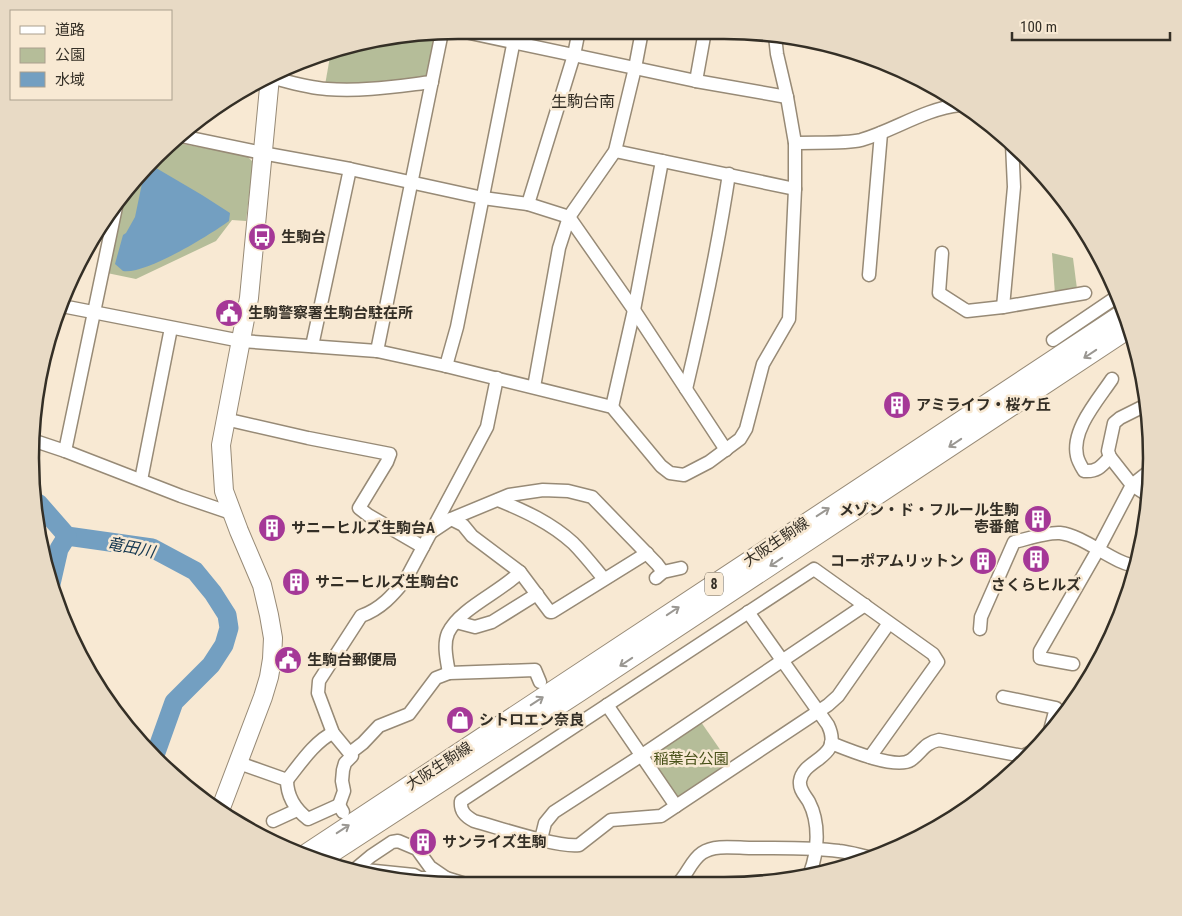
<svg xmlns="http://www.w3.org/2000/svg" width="1182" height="916" font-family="'Roboto Condensed','Noto Sans JP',sans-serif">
<rect width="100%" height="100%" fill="#f8e9d3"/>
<g fill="#b5bd99">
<path d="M433 33 437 37 429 76 426 78 325 85 331 51 347 45Z"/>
<path d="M172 142 247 156 253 162 246 221 232 220 216 241 136 279 107 273 122 199 155 156Z"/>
<path d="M1052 253 1073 258 1077 289 1055 294Z"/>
<path d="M701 722 730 764 682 797 675 795 652 760 654 753Z"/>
</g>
<path fill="#739fc1" d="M151 165 202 195 230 213 229 221C210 235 145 275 123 271L115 264 123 235 126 233 135 217 145 169 147 166Z"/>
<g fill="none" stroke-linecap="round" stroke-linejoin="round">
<g stroke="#739fc1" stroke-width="19">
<path d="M36 502 39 504 67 536 152 548 195 571 213 593 227 615 229 628 224 645 211 665 174 702 154 758"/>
<path d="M51 584 59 549 67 536"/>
</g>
<g stroke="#978a76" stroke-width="15">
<g id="street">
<path d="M456 30 696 81 787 97"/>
<path d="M270 77C289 82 308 88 327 89 362 92 398 86 432 82"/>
<path d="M696 81 705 31"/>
<path d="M181 136 262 153 350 169 483 198 528 204 569 217 634 310 726 450"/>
<path d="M795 143C812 142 845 144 861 140 895 130 924 109 960 105"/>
<path d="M615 151 795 189"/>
<path d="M528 204 574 55 579 30"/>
<path d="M942 253 939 293 967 311 1003 307 1085 293"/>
<path d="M869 275 881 133"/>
<path d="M62 306 241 341 377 351 446 366 612 407 661 466 670 473 684 475 709 462 740 439 746 429 763 364 789 319 795 189V143L787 97 777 54 775 36"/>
<path d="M1003 307 1014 187 1012 144"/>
<path d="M1053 340 1118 296"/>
<path d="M312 346 350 169"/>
<path d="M377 351 442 32"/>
<path d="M446 366 457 327 516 30"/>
<path d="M534 387 559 248 569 217 615 151 635 68 642 31"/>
<path d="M686 389C703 318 718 246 729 174"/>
<path d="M1148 404 1120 418 1114 423 1108 451 1110 457 1132 485 1149 496"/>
<path d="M612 407 634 310 662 161"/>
<path d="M225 419 308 438 390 454 387 462 359 508 368 515 423 547"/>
<path d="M32 440 65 451 181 496 231 513"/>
<path d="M65 451 116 207"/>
<path d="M1110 457C1101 467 1097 472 1084 471 1081 466 1078 461 1077 456 1071 430 1098 400 1112 379"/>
<path d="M141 480 171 328"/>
<path d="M498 500C525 511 551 523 573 543 584 554 594 567 604 579"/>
<path d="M451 519 463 525 472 536 520 572 550 612H552L647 553"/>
<path d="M433 531 451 519 509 495 543 490 568 491 592 497 657 564 663 572"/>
<path d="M656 578 663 572 681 568"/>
<path d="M748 612 828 725C844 759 803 758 800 781 799 790 805 795 809 802 820 823 818 852 810 873"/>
<path d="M456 622 475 627 492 622 537 594"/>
<path d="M980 629 981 617 1014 542C1027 539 1047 532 1060 533 1086 536 1114 565 1138 566"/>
<path d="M1073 664 1040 658V651L1099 548 1132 485 1151 470"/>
<path d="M449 673C447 661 443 645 448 633 460 608 501 592 520 572"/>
<path d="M1003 697 1056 708 1049 734"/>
<path d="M607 705 676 806"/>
<path d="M831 743C846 749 896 770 911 760 922 752 924 743 939 740L1023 756 1033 751"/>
<path d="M350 753 363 743 379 726 409 714 436 678 449 673 535 670 540 682"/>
<path d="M870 757 938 662 933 654 814 569 461 801C460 811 465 816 474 821 497 827 558 848 579 845L611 820 661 816 828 705 838 696 889 623"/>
<path d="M239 763 287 780C299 765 316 740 333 733"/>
<path d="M287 780C287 797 295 809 308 819L339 805 343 812"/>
<path d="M339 805 344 791 342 781 343 770 345 763 352 756 333 733 318 693 319 681 361 616C381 609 393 595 406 579L487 427 497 378"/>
<path d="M273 821 297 810"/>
<path d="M541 839 545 823 554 812 642 755 865 605"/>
<path d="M355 869 414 875 420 878H446L472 886"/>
<path d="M353 871 371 856 392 842 398 841 417 849 430 867 446 878"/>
<path d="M676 885C687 877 690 861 702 853 715 844 736 848 751 848 781 848 810 847 839 851 850 852 862 856 873 858"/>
</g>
</g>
<g stroke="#978a76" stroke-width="20">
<path id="secondary" d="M219 813 263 697 269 677 272 659 273 638 269 615 262 585 239 531 224 491 221 445 249 298 270 77"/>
</g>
<g stroke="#978a76" stroke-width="21">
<g id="primary">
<path d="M303 856 1126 312"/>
<path d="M319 861 579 692 1131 327"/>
</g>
</g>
<use href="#street" stroke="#fff" stroke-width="12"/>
<use href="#secondary" stroke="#fff" stroke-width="18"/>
<use href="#primary" stroke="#fff" stroke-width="19"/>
</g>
<defs><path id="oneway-shaft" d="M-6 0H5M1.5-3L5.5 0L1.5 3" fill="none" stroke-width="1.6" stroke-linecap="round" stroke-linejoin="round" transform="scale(1.25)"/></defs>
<g stroke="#9a9792">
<use href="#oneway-shaft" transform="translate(1090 354) rotate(146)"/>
<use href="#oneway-shaft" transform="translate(955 443) rotate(146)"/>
<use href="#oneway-shaft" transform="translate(823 512) rotate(-33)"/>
<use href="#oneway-shaft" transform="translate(776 562) rotate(146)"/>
<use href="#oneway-shaft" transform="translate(673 611) rotate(-34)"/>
<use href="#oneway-shaft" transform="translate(626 662) rotate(146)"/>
<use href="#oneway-shaft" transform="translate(537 701) rotate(-33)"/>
<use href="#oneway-shaft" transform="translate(343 829) rotate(-33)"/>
</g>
<defs>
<g id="bus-disc" transform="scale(1.4375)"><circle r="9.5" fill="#a53897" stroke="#f8e9d3"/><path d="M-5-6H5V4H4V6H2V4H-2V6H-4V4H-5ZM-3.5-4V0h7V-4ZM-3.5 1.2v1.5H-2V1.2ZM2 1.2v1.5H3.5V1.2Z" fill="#fff"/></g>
<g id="civic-disc" transform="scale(1.4375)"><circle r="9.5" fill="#a53897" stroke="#f8e9d3"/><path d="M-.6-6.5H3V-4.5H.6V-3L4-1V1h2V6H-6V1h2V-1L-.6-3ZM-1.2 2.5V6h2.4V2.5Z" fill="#fff"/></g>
<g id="building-disc" transform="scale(1.4375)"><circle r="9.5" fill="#a53897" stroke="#f8e9d3"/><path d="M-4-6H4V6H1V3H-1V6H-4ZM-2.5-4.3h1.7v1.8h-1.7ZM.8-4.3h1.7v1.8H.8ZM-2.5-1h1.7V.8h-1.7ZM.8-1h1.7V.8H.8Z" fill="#fff"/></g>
<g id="shop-disc" transform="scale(1.4375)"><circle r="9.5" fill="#a53897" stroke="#f8e9d3"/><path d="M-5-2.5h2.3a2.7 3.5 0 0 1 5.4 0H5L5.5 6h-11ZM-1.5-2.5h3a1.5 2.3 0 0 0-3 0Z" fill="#fff"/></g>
</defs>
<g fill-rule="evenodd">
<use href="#bus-disc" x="262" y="237"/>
<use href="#civic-disc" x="229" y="313"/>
<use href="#building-disc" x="897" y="405"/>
<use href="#building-disc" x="1038" y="519"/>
<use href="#building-disc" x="272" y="528"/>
<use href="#building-disc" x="1036" y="559"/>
<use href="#building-disc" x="983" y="561"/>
<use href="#building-disc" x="296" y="582"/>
<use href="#civic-disc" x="288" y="660"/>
<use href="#shop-disc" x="460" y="720"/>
<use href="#building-disc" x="423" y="842"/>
</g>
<g text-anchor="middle" stroke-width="5" stroke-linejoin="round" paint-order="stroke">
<rect fill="#f8e9d3" stroke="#6f675a" stroke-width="1" x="705" y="572.5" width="18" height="23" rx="4"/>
<g font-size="14" font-weight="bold" fill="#342f26">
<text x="714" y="589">8</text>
</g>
<g font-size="15" font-weight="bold" fill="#342f26" stroke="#f8e9d3" text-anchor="start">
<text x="281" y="242">生駒台</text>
<text x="248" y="318">生駒警察署生駒台駐在所</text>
<text x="916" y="410">アミライフ・桜ケ丘</text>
<text x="1019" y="515" text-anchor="end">メゾン・ド・フルール生駒<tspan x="1019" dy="17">壱番館</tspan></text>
<text x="291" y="533">サニーヒルズ生駒台A</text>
<text x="964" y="566" text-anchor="end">コーポアムリットン</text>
<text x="315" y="587">サニーヒルズ生駒台C</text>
<text x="1036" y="590" text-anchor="middle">さくらヒルズ</text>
<text x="307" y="665">生駒台郵便局</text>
<text x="479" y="725">シトロエン奈良</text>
<text x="442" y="847">サンライズ生駒</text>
</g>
<g font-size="15" fill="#342f26" stroke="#f8e9d3">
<text transform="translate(776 542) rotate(-34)" y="5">大阪生駒線</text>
<text transform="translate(439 766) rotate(-33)" y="5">大阪生駒線</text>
</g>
<g font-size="15" fill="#485119" stroke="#f8e9d3">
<text x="691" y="764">稲葉台公園</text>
</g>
<g font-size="16" fill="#342f26" stroke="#f8e9d3">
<text x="583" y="107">生駒台南</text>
</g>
<g font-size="16" font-style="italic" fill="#13364f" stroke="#f8e9d3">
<text transform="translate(131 547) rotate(11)" y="6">竜田川</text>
</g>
</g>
<path d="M0 0H1182V916H0ZM458 39H724A419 419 0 0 1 1143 458V458A419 419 0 0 1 724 877H458A419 419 0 0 1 39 458V458A419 419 0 0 1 458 39Z" fill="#e8dac5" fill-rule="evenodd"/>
<path fill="none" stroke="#342f26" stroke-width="2.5" d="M458 39H724A419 419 0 0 1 1143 458V458A419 419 0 0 1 724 877H458A419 419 0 0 1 39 458V458A419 419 0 0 1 458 39Z"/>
<rect x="10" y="10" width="162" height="90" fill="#f8e9d3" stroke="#aa9f8e"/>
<rect x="20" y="26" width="25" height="8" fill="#ffffff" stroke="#aa9f8e"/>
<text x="55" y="35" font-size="15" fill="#342f26">道路</text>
<rect x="20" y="48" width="25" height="15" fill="#b5bd99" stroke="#aa9f8e"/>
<text x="55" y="60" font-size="15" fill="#342f26">公園</text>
<rect x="20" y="72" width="25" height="15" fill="#739fc1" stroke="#aa9f8e"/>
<text x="55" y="85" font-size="15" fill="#342f26">水域</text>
<path d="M1012 32v8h158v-8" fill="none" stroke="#342f26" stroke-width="2.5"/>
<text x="1020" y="32" font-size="15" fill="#342f26" stroke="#f8e9d3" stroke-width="4" paint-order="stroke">100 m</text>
</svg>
